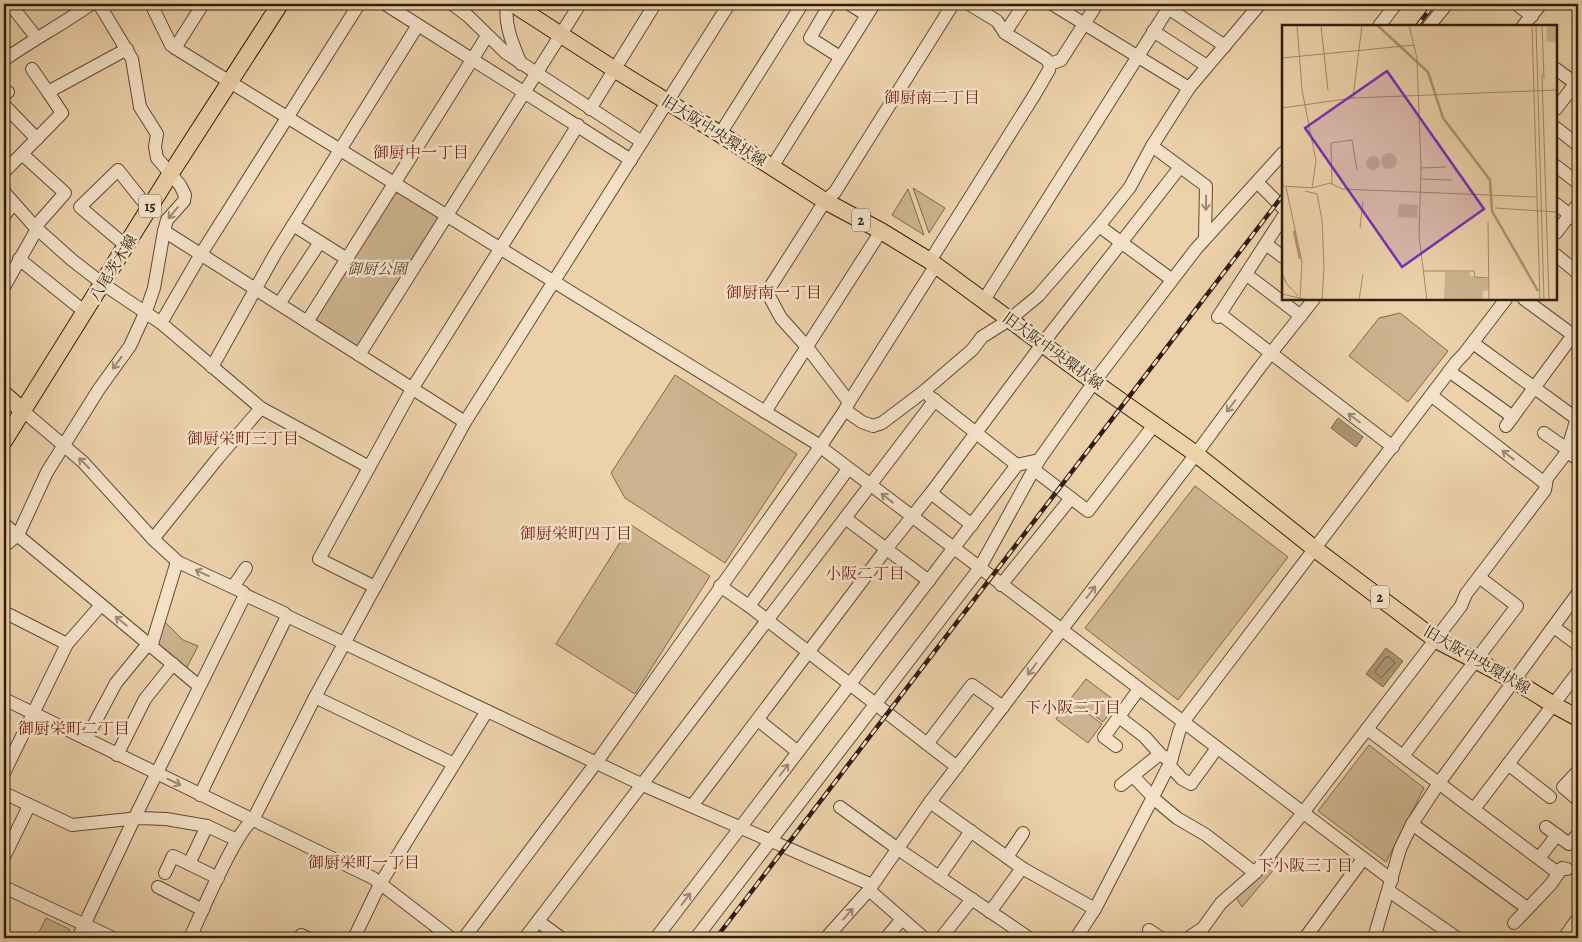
<svg xmlns="http://www.w3.org/2000/svg" width="1582" height="942" font-family="Alegreya,'Noto Serif JP',serif">
<rect width="100%" height="100%" fill="#ecd1aa"/>
<filter id="stains"><feTurbulence type="fractalNoise" baseFrequency=".004" numOctaves="4"/><feColorMatrix values="0 0 0 0 .2 0 0 0 0 .09 0 0 0 0 .02 0 0 0 .5 -.17"/></filter>
<radialGradient id="worn" r=".72"><stop offset=".6" stop-color="#630" stop-opacity="0"/><stop offset="1" stop-color="#630" stop-opacity=".3"/></radialGradient>
<g fill="#ccb38f" stroke="#7e694d">
<path d="M913 188 945 208 929 233Z"/>
<path d="M908 189 924 235 892 215Z"/>
<path d="M398 193 437 217 438 221 361 345 355 346 317 321 316 317 393 194Z"/>
<path d="M1400 313 1448 351 1408 402 1349 356 1379 318Z"/>
<path d="M675 375 797 454 725 563 625 498 611 473Z"/>
<path d="M1195 486 1288 557 1178 700 1085 628Z"/>
<path d="M631 525 710 576 635 694 556 644Z"/>
<path d="M162 619 183 640 198 646 185 671 154 645Z"/>
<path d="M1086 679 1118 703 1103 722 1071 698Z"/>
<path d="M1070 700 1102 724 1088 743 1056 719Z"/>
<path d="M1369 745 1424 788 1386 862 1318 811Z"/>
<path d="M1275 855 1282 860 1242 907 1235 896Z"/>
<path d="M46 918 69 929 71 936 70 938H36Z"/>
</g>
<g fill="#ac9474" stroke="#7a654a">
<path d="M1338 418 1363 437 1356 447 1331 428Z"/>
<path d="M1386 648 1403 661 1383 687 1366 674Z"/>
</g>
<g fill="none" stroke-linecap="round" stroke-linejoin="round">
<path stroke="#6e5a40" stroke-width="1" d="M1386 657H1389L1395 663 1381 678 1375 672Z"/>
<g stroke="#5f4c33" stroke-width="14">
<g id="minor">
<path d="M10 4 36 37"/>
<path d="M151 4 171 45 175 48 814 442 1392 880"/>
<path d="M452 4 468 16 506 53 642 142"/>
<path d="M507 4C504 25 513 45 521 64"/>
<path d="M830 4 810 38 840 57"/>
<path d="M849 4 867 15"/>
<path d="M969 4 997 21 1005 33 1046 59 1050 64"/>
<path d="M1052 4 1189 88"/>
<path d="M1516 4 1532 16"/>
<path d="M1168 8 1225 46"/>
<path d="M418 25 631 160"/>
<path d="M1379 26 1396 4"/>
<path d="M1429 26 1447 4"/>
<path d="M1523 26 1541 4"/>
<path d="M1153 31 1207 66"/>
<path d="M1005 33 1024 4"/>
<path d="M175 48 203 4"/>
<path d="M4 60C32 40 63 24 91 4"/>
<path d="M1050 64 1061 60 1097 4"/>
<path d="M32 69 48 92"/>
<path d="M1556 69 1575 83"/>
<path d="M4 95 8 92"/>
<path d="M4 105 37 139"/>
<path d="M590 109 655 4"/>
<path d="M1556 109 1578 80"/>
<path d="M1556 128 1578 145"/>
<path d="M720 134 802 4"/>
<path d="M1152 146 1206 186 1205 238"/>
<path d="M22 154 65 193 35 227"/>
<path d="M1556 166 1578 183"/>
<path d="M772 167 874 4"/>
<path d="M4 172 62 113 48 92 127 49"/>
<path d="M1262 187 1283 208"/>
<path d="M4 192 35 227 72 260 103 284 161 323 261 408 369 467"/>
<path d="M1556 204 1578 221"/>
<path d="M4 216 13 204"/>
<path d="M293 225 347 259"/>
<path d="M1099 226 1171 279"/>
<path d="M164 231 465 422"/>
<path d="M1556 233 1578 204"/>
<path d="M1266 244 1283 257"/>
<path d="M126 246 80 207 118 170 149 209"/>
<path d="M1556 255 1578 273"/>
<path d="M19 259 85 312"/>
<path d="M930 261 1035 94 1049 70 1050 64"/>
<path d="M1247 275 1301 316"/>
<path d="M4 287 37 229"/>
<path d="M984 300 1171 4"/>
<path d="M279 304 320 242"/>
<path d="M1220 314 1393 447"/>
<path d="M1218 317 1283 217"/>
<path d="M307 322 487 36"/>
<path d="M161 323 201 254 359 4"/>
<path d="M1473 343 1577 419"/>
<path d="M359 355 580 4"/>
<path d="M212 367 275 254 418 25 385 4"/>
<path d="M1449 371 1513 417"/>
<path d="M929 396 1017 465"/>
<path d="M1432 396 1546 484"/>
<path d="M849 402 807 347 781 318 767 292 825 201 835 192 953 4"/>
<path d="M22 410 83 462 153 539 178 562 243 592 245 595 284 613 287 616 643 785 872 885"/>
<path d="M845 410 862 422 873 426 882 423 923 392 972 350 982 337 1009 320 1038 296 1099 226 1130 187 1152 146 1189 88 1260 4"/>
<path d="M765 412 881 231"/>
<path d="M1506 426 1573 335 1524 299"/>
<path d="M1544 433 1567 449"/>
<path d="M1567 452 1578 459"/>
<path d="M1033 469 1088 511 1154 425"/>
<path d="M931 493 972 525"/>
<path d="M845 518 929 581"/>
<path d="M4 524 199 686"/>
<path d="M153 539 218 458 261 408"/>
<path d="M4 546 18 535 47 472 99 389 130 346 146 311 154 288 164 231 167 220 184 201 185 195 180 185 157 158 155 147 157 134 140 107 132 59 99 4"/>
<path d="M1001 585 1071 498"/>
<path d="M720 586 749 606 957 767"/>
<path d="M233 587 246 568"/>
<path d="M375 587 319 559 412 389 578 125"/>
<path d="M749 606 848 469"/>
<path d="M4 612 67 644"/>
<path d="M1554 627 1578 645"/>
<path d="M151 647 176 565 178 562"/>
<path d="M315 697 454 764"/>
<path d="M4 699 373 878 451 938"/>
<path d="M1119 717 1145 737 1160 754 1164 757 1172 758"/>
<path d="M758 720 798 752"/>
<path d="M1367 729 1558 873"/>
<path d="M86 739 116 683 148 644"/>
<path d="M927 744 972 685 1003 707"/>
<path d="M1116 746 1104 737 1139 689"/>
<path d="M117 755 145 699 173 664"/>
<path d="M1403 756 1517 606 1479 577"/>
<path d="M1508 764 1550 797"/>
<path d="M1169 765 1182 779 1191 784 1217 748"/>
<path d="M1578 771 1563 787 1578 800"/>
<path d="M4 773 67 644 101 605"/>
<path d="M1133 776 1153 797"/>
<path d="M1121 785 1160 754"/>
<path d="M4 793 72 825 139 818 166 819 207 826 237 840"/>
<path d="M200 795 287 616"/>
<path d="M1153 798 1177 818 1206 835 1255 873"/>
<path d="M930 802 1022 868 1095 909"/>
<path d="M692 806 887 548 931 493 1043 343 1180 167"/>
<path d="M840 807 898 849 1029 938"/>
<path d="M1474 809 1578 672"/>
<path d="M1412 824 1527 908"/>
<path d="M1546 827 1569 844 1578 834"/>
<path d="M4 857 29 806"/>
<path d="M1007 857 1023 833"/>
<path d="M1539 858 1557 835"/>
<path d="M189 864 207 826"/>
<path d="M165 873 173 856 218 878"/>
<path d="M939 877 971 831"/>
<path d="M4 887 113 938"/>
<path d="M158 887 203 910"/>
<path d="M869 890 924 938"/>
<path d="M1389 891 1457 938"/>
<path d="M990 912 1022 868"/>
<path d="M538 921 561 938"/>
<path d="M1514 923 1551 884 1562 868 1567 869"/>
<path d="M1149 930 1161 938"/>
<path d="M78 938 134 819 245 595"/>
<path d="M190 938C201 914 235 832 253 820L315 697 465 422 729 4"/>
<path d="M300 938 301 935 308 938"/>
<path d="M354 938 380 884 487 711"/>
<path d="M464 938 596 763 820 447 845 410 849 402 936 265"/>
<path d="M525 938 935 400"/>
<path d="M656 938 1017 465 1039 460"/>
<path d="M696 938 979 569 1039 460 1094 382 1196 249 1283 153"/>
<path d="M826 938 869 890 930 802 1196 454 1260 367 1314 299"/>
<path d="M886 938 902 919"/>
<path d="M941 938 972 899"/>
<path d="M1076 938 1095 909 1153 797 1171 761 1179 732 1183 722 1457 361 1464 354 1506 299"/>
<path d="M1188 938 1203 928 1221 903 1255 873 1302 814 1461 606 1466 594 1545 490 1547 478 1567 452 1578 414"/>
<path d="M1305 938 1363 859"/>
<path d="M1374 938 1400 849 1412 824 1439 783 1578 593"/>
<path d="M1564 938 1578 918"/>
</g>
</g>
<g stroke="#301f0b" stroke-width="18">
<g id="major">
<path d="M513 4 614 69 720 134 825 201 881 231 930 261 1094 382 1196 454 1315 549 1436 640 1515 681 1554 705 1578 718"/>
<path d="M4 394 22 410"/>
<path d="M4 441 171 173 280 4"/>
</g>
</g>
<use href="#minor" stroke="#f3e1c8" stroke-width="12"/>
<use href="#major" stroke="#ecd1aa" stroke-width="16"/>
<g stroke="#301f0b" stroke-width="4.5">
<g id="rail">
<path d="M1417 26 1434 4"/>
<path d="M716 938 1283 195"/>
</g>
</g>
<use href="#rail" stroke="#f3e1c8" stroke-width="2.5" stroke-dasharray="8" stroke-linecap="butt"/>
</g>
<defs><path id="oneway-shaft" d="M-6 0H5M1.5-3L5.5 0L1.5 3" fill="none" stroke-width="1.6" stroke-linecap="round" stroke-linejoin="round" transform="scale(1.25)"/></defs>
<g stroke="#9b8a73">
<use href="#oneway-shaft" transform="translate(1206 203) rotate(91)"/>
<use href="#oneway-shaft" transform="translate(173 213) rotate(130)"/>
<use href="#oneway-shaft" transform="translate(117 363) rotate(126)"/>
<use href="#oneway-shaft" transform="translate(1231 406) rotate(127)"/>
<use href="#oneway-shaft" transform="translate(1354 418) rotate(-143)"/>
<use href="#oneway-shaft" transform="translate(1508 455) rotate(-142)"/>
<use href="#oneway-shaft" transform="translate(84 463) rotate(-135)"/>
<use href="#oneway-shaft" transform="translate(887 498) rotate(-142)"/>
<use href="#oneway-shaft" transform="translate(202 573) rotate(-155)"/>
<use href="#oneway-shaft" transform="translate(1091 592) rotate(-53)"/>
<use href="#oneway-shaft" transform="translate(121 621) rotate(-141)"/>
<use href="#oneway-shaft" transform="translate(1032 669) rotate(127)"/>
<use href="#oneway-shaft" transform="translate(784 770) rotate(-53)"/>
<use href="#oneway-shaft" transform="translate(174 782) rotate(26)"/>
<use href="#oneway-shaft" transform="translate(686 899) rotate(-53)"/>
<use href="#oneway-shaft" transform="translate(848 914) rotate(-48)"/>
</g>
<g text-anchor="middle" stroke-width="5" stroke-linejoin="round" paint-order="stroke">
<g fill="#f3e1c8" stroke="#6a5944" stroke-width="1">
<rect x="139" y="194.5" width="22" height="23" rx="4"/>
<rect x="852" y="208.5" width="18" height="23" rx="4"/>
<rect x="1371" y="585.5" width="18" height="23" rx="4"/>
</g>
<g font-size="14" font-weight="bold" fill="#301f0b">
<text x="150" y="211">15</text>
<text x="861" y="225">2</text>
<text x="1380" y="602">2</text>
</g>
<g font-size="15" fill="#301f0b" stroke="#f3e1c8">
<text transform="translate(714 131) rotate(32)" y="5">旧大阪中央環状線</text>
<text transform="translate(113 268) rotate(-58)" y="5">八尾茨木線</text>
<text transform="translate(1053 351) rotate(36)" y="5">旧大阪中央環状線</text>
<text transform="translate(1477 660) rotate(30)" y="5">旧大阪中央環状線</text>
</g>
<g font-size="15" font-style="italic" fill="#57442c" stroke="#f3e1c8">
<text x="377" y="274">御厨公園</text>
</g>
<g font-size="16" fill="#7a1f14" stroke="#f3e1c8">
<text x="932" y="103">御厨南二丁目</text>
<text x="421" y="158">御厨中一丁目</text>
<text x="774" y="298">御厨南一丁目</text>
<text x="243" y="444">御厨栄町三丁目</text>
<text x="576" y="539">御厨栄町四丁目</text>
<text x="865" y="579">小阪二丁目</text>
<text x="1073" y="713">下小阪二丁目</text>
<text x="74" y="734">御厨栄町二丁目</text>
<text x="364" y="868">御厨栄町一丁目</text>
<text x="1305" y="871">下小阪三丁目</text>
</g>
</g>
<g transform="translate(1282 25)">
<rect width="275" height="275" fill="#ecd1aa"/>
<path d="M265 1H275V18L264 16ZM99 136a8 8 0 1 1 16 0a8 8 0 1 1-16 0ZM84 138a7 7 0 1 1 14 0a7 7 0 1 1-14 0ZM117 179 136 180 135 193 116 192ZM163 247H188V251L207 254V265L201 266 200 275H162Z" fill="#ccb38f"/>
<path fill="none" stroke="#ac9474" stroke-width="2.5" d="M95 0 146 47 161 93 208 155 210 186 256 266M12 206 18 234"/>
<path fill="none" stroke="#a18a6a" stroke-width="1" d="M15 0 20 65 34 136 30 163M127 0 135 33 139 143 137 211 145 275M250 0 258 275M254 0 262 275M260 0 262 53M39 1 46 65M0 33 132 20M260 49 267 275M71 73 80 0M0 83 71 73 275 65M139 143 164 142M139 154 170 155M50 159 49 118 70 115 75 145M0 161 30 163 48 158 60 164 255 172M4 162 20 237 18 275M23 166 35 169 40 195 42 242 40 275M213 183 275 187M206 197 207 275M78 203 81 176M142 246H192L193 252 207 253M0 247 4 258 16 271M0 269 26 275M77 275 81 249"/>
<path fill="#7b2cbf" fill-opacity="0.15" stroke="#7b2cbf" stroke-width="2.5" d="M105 46 202 184 120 242 23 103Z"/>
<rect width="275" height="275" fill="none" stroke="#301f0b" stroke-width="2.5"/>
</g>
<rect width="1582" height="942" fill="none" stroke="#ecd1aa" stroke-width="20"/>
<rect x="5" y="5" width="1572" height="932" fill="none" stroke="#301f0b" stroke-width="2.5"/>
<rect x="10" y="10" width="1562" height="922" fill="none" stroke="#301f0b"/>
<rect width="100%" height="100%" filter="url(#stains)"/>
<rect width="100%" height="100%" fill="url(#worn)"/>
</svg>
